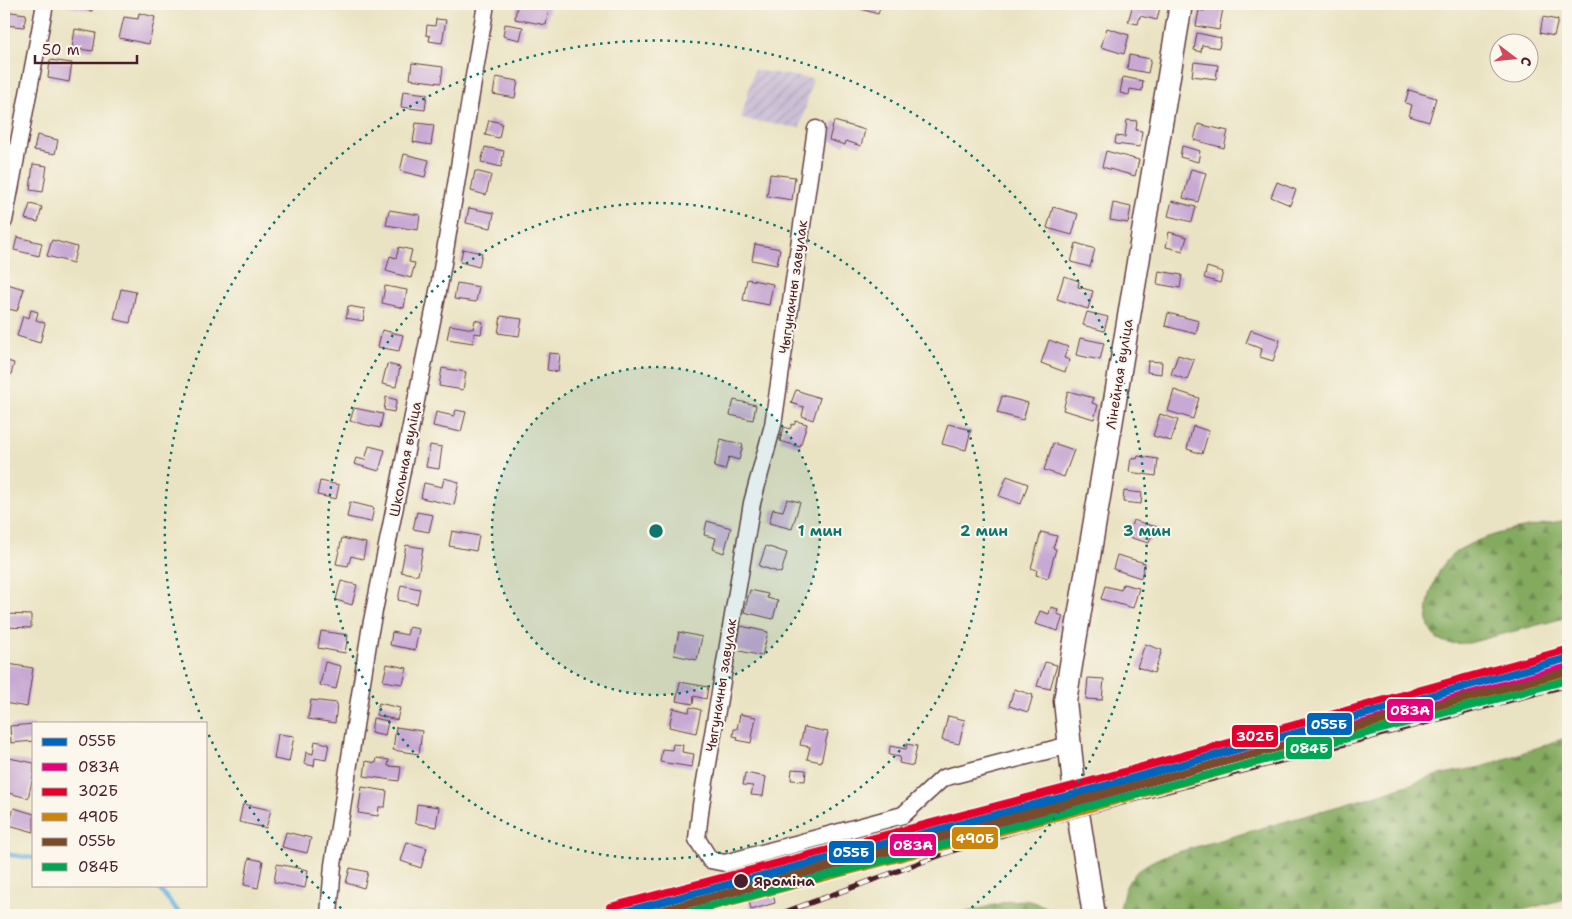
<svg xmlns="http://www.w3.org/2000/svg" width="1572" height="919" font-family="'Shantell Sans',sans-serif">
<defs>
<pattern id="industrial-furrows" width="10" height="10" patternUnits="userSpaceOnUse" patternTransform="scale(1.25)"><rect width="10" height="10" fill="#cbbfd5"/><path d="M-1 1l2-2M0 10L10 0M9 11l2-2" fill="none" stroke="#b0a4b7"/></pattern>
<pattern id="forest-firs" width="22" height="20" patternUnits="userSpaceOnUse" patternTransform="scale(1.25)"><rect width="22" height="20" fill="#84aa5f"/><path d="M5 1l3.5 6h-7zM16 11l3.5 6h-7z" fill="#6e8a4f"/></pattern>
</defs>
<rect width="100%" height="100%" fill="#fbf7ec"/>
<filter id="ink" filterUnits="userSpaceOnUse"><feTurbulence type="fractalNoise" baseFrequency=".02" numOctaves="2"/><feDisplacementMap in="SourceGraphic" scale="10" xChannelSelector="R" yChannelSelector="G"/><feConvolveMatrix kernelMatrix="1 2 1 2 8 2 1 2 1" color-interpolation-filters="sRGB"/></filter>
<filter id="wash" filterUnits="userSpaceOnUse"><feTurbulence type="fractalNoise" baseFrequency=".0096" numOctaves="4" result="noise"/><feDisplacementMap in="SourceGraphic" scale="20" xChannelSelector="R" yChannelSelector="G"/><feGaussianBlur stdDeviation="1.12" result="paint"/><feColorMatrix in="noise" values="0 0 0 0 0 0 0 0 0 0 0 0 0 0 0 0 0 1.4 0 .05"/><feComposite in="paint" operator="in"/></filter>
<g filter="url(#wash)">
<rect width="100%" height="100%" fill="#eae3c3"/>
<path fill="url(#industrial-furrows)" d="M754 70 813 79 800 128 741 119Z"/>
<g fill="url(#forest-firs)" stroke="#676445">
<path d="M1568 520V617L1469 643C1460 643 1451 645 1442 641 1413 630 1433 572 1450 557 1476 533 1534 526 1568 520Z"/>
<path d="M1568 737V898L1504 915H1120C1122 882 1134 868 1164 856L1374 796 1438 775 1481 767Z"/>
<path d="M1024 900C1038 902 1047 907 1058 915H956L1009 901Z"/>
</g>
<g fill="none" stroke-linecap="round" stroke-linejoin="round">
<g stroke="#64b0dd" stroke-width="4.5">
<path d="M4 854 34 858"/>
<path d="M156 885 181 915"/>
</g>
</g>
<g id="blocks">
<g fill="#c8a9d3">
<path d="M67 4H93L92 11 66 6Z"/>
<path d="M517 4H550L546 25 515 19Z"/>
<path d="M863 4H881L878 14 861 9Z"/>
<path d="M1133 4H1146L1160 7 1157 20 1140 16 1138 24 1128 22Z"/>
<path d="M1205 4H1211V6L1223 8 1219 30 1196 26 1199 10 1204 11Z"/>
<path d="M1472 4H1488L1487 8Z"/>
<path d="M4 11 26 14 24 27 4 25Z"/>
<path d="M139 13 155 17 149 44 119 38 124 17 138 19Z"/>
<path d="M1543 17 1558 20 1554 36 1540 33Z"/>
<path d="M436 19 446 20 442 43 429 41 430 36 426 35 427 25 435 26Z"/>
<path d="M505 24 523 27 520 40 503 36Z"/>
<path d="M1107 28 1129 35 1124 54 1101 47Z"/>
<path d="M75 29 96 33 93 51 72 48Z"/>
<path d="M1197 33 1221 38 1219 48 1202 45 1201 52 1194 50Z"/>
<path d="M1129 55 1151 59 1148 73 1127 69Z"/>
<path d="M50 60 72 63 69 82 48 78Z"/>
<path d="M1194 62 1218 65 1216 79 1192 76Z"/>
<path d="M412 63 443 67 441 83 410 79Z"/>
<path d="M496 77 518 81 515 98 493 94Z"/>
<path d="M1123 77 1143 81 1142 91 1130 89 1129 95 1120 93Z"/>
<path d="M1409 90 1436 98 1429 122 1409 116 1412 105 1405 103Z"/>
<path d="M403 91 427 94 425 110 401 107Z"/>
<path d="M489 120 502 123 499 138 485 135Z"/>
<path d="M1127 120 1137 121 1136 130 1142 131 1140 147 1115 144 1116 136 1125 137Z"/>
<path d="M834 121 865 130 861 146 846 141 845 145 829 140Z"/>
<path d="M416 123 434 125 431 145 413 142Z"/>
<path d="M1198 124 1228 131 1224 148 1194 140Z"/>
<path d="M37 135 58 140 55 154 34 150Z"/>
<path d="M1182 146 1200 151 1198 162 1180 157Z"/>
<path d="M485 147 504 151 501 167 481 162Z"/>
<path d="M1106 151 1139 160 1135 176 1102 167Z"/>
<path d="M404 154 429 160 425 177 400 171Z"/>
<path d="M33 164 47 166 43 192 30 190Z"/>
<path d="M1191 169 1206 173 1198 202 1183 198Z"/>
<path d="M475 171 491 175 486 195 471 191Z"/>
<path d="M770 174 795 177 792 200 767 196Z"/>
<path d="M1277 182 1296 190 1290 205 1271 197Z"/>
<path d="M1172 201 1196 207 1192 222 1168 216Z"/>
<path d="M1113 203 1131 207 1128 223 1110 220Z"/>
<path d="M30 204 42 207 38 222 25 219Z"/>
<path d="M1053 207 1078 214 1072 235 1047 228Z"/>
<path d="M469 208 494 213 491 228 466 223Z"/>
<path d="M389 210 420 215 418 230 386 225Z"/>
<path d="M1169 232 1187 237 1183 251 1166 247Z"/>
<path d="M17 237 42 243 39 256 14 250Z"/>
<path d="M52 240 77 247 73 263 47 256Z"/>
<path d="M1076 243 1095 249 1090 267 1071 262Z"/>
<path d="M755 244 780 249 777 265 752 260Z"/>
<path d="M399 247 412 250 409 262 415 263 411 278 386 271 390 256 396 258Z"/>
<path d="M463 249 482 253 479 267 460 262Z"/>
<path d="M1207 267 1223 272 1220 283 1204 278Z"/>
<path d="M1159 271 1182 275 1180 288 1157 284Z"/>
<path d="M1064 276 1079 281 1078 287 1093 291 1088 309 1057 299Z"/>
<path d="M747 279 773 284 769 305 743 300Z"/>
<path d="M4 283 24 289 17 311 4 308Z"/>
<path d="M457 283 479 287 476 302 454 299Z"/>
<path d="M385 286 407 290 404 308 382 303Z"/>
<path d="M121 289 136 292 130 323 114 319Z"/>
<path d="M348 306 365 309 363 321 346 318Z"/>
<path d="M31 310 38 312 36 320 45 323 40 343 17 336 23 316 29 318Z"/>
<path d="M1087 312 1108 317 1104 331 1083 325Z"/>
<path d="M1168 313 1199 321 1196 334 1165 326Z"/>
<path d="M501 316 522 319 519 336 498 333Z"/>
<path d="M475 320 483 322 481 334 474 333 473 343 447 339 450 325 473 329Z"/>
<path d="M382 330 403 335 399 351 378 347Z"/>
<path d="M1251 330 1280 340 1273 361 1260 357 1262 349 1246 343Z"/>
<path d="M1080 338 1104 343 1100 360 1076 355Z"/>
<path d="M1049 340 1068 347 1064 358 1070 360 1065 372 1041 363Z"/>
<path d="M549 353 560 354 558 372 547 370Z"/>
<path d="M1178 355 1194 360 1187 380 1171 374Z"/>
<path d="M4 360 14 363 11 375 4 374Z"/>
<path d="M1148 361 1162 362 1161 374 1147 372Z"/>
<path d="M387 364 400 367 396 387 382 384Z"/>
<path d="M442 368 466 372 463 390 439 386Z"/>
<path d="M796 390 820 398 813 420 802 416 804 407 791 403Z"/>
<path d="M1174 390 1199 398 1193 419 1168 411Z"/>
<path d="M1068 391 1094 398 1092 403 1098 405 1094 419 1063 410Z"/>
<path d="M1002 396 1028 403 1023 420 997 413Z"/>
<path d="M386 397 397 400 394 412 384 410Z"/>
<path d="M734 400 756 405 753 420 730 415Z"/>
<path d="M354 408 383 414 380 428 350 421Z"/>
<path d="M456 410 466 412 461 432 433 426 436 412 454 416Z"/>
<path d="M1160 414 1178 420 1171 441 1153 436Z"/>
<path d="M796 421 807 424 800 447 780 441 784 427 790 429 792 424 794 425Z"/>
<path d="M948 424 971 430 966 450 942 444Z"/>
<path d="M1193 426 1209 431 1202 454 1187 449Z"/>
<path d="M721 439 743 445 739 460 729 457 725 470 714 467Z"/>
<path d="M1053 443 1074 450 1064 477 1044 470Z"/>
<path d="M430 445 442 447 439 469 426 467Z"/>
<path d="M369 446 385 450 379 471 354 464 356 458 365 460Z"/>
<path d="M1138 456 1158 459 1156 476 1129 472 1131 458 1137 459Z"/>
<path d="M1007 476 1028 484 1021 504 999 496Z"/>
<path d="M444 478 459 482 454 505 421 498 424 483 442 487Z"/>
<path d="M320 481 339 485 336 499 317 495Z"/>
<path d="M1124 491 1142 493 1141 504 1123 502Z"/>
<path d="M787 499 800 502 792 529 769 523 773 509 783 511Z"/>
<path d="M350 502 374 508 371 522 347 517Z"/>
<path d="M417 512 433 515 429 532 413 529Z"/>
<path d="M1133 520 1160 528 1158 536 1152 534 1149 543 1128 537Z"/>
<path d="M707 521 731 528 724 553 713 549 716 538 704 535Z"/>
<path d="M452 531 479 536 476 551 449 546Z"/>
<path d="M1041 532 1057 536 1053 548 1056 549 1048 578 1036 575 1037 570 1031 568Z"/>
<path d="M342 538 366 543 363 559 351 556 348 566 336 564Z"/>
<path d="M406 545 423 548 418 575 401 572Z"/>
<path d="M766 546 787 553 781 573 759 566Z"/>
<path d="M1117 555 1145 563 1141 578 1113 569Z"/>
<path d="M341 581 357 585 352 605 336 600Z"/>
<path d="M1123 584 1139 588 1133 608 1101 599 1105 586 1121 590Z"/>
<path d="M401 585 420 589 417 604 398 600Z"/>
<path d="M750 590 768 594 767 598 778 601 773 619 744 612Z"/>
<path d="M1051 607 1058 609 1057 614 1063 616 1058 631 1035 624 1040 611 1049 614Z"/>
<path d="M5 614 31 615V628L4 627Z"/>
<path d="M741 626 768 632 762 656 736 650Z"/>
<path d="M409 627 419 629 415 650 390 645 392 632 407 635Z"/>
<path d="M321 631 348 635 345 653 318 648Z"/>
<path d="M679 632 702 637 697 660 674 655Z"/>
<path d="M1145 644 1162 650 1154 673 1137 667Z"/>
<path d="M325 662 341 666 336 689 320 685Z"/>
<path d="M1045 662 1057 665 1050 689 1037 686Z"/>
<path d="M8 664 33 668 27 707 4 703V690Z"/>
<path d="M387 664 407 668 403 684 383 681Z"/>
<path d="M1088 678 1104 679 1102 700 1086 699Z"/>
<path d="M680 682 708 687 706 699 694 696 693 704 676 701Z"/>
<path d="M1014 689 1033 695 1028 712 1009 706Z"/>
<path d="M311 700 337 703 335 723 308 719Z"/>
<path d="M379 703 400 708 397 720 376 715Z"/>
<path d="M690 707 701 710 696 733 669 727 673 708 689 712Z"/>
<path d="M740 714 756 717 751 743 737 740 738 737 733 736 734 729H737Z"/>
<path d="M948 716 965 720 959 744 942 740Z"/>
<path d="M373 718 388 721 385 736 371 733Z"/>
<path d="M34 724V741L11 743 10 726Z"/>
<path d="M396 727 422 731 419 754 393 750Z"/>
<path d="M804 727 828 732 821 762 807 759 810 747 800 745Z"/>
<path d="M278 734 294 736 289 762 274 759Z"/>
<path d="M315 741 329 744 326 760 315 758 314 766 304 764 306 752 313 754Z"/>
<path d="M673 744 683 745 682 752 694 754 692 767 660 762 662 749 672 750Z"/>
<path d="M907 744 917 746 913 766 899 763 900 757 889 755 890 746 906 749Z"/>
<path d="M9 758 34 763V773L28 798 4 792V781Z"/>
<path d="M377 758 389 760 388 766 401 767 399 781 364 776 366 761 376 763Z"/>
<path d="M792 769 806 770 805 781 791 780Z"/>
<path d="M745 773 766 777 763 796 751 795 753 786 743 785Z"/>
<path d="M362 787 387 791 385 807H379L378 816 358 813Z"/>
<path d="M243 804 271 810 266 828 239 822Z"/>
<path d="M417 804 439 807 436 827 415 823Z"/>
<path d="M14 808 34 814V832L9 825Z"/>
<path d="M286 832 311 838 307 853 282 847Z"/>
<path d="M407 842 427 848 421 868 401 861Z"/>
<path d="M249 858 263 861 258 888 244 885Z"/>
<path d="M277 864 308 870 305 888 274 882Z"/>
<path d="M350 868 368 872 364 888 346 883Z"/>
<path d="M773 893 775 903 751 910 749 900Z"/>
</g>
</g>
</g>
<g filter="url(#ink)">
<use href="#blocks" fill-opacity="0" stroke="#623c42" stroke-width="1"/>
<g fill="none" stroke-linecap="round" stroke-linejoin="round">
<g stroke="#623c42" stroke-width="19">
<g id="street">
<path d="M816 129 773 425 752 503 701 805 697 839 710 860 725 863 903 815 943 778 1069 745"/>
<path d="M4 221 45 4"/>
<path d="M329 915 333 865 370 631 440 281 486 4"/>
</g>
</g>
<g stroke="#623c42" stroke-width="25">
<path id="secondary" d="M1094 915 1075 794 1065 701 1181 4"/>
</g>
<use href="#street" stroke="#fff" stroke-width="16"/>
<use href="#secondary" stroke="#fff" stroke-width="22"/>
<g stroke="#4a1f2b" stroke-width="5.5">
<path id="rail" d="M777 915 952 851 1019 830 1568 685"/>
</g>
<use href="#rail" stroke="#fbf7ec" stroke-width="4" stroke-dasharray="11" stroke-linecap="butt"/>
<g stroke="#fbf7ec" stroke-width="11">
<path id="rail-1" d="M612 915 1075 794 1568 658"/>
</g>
<g stroke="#fbf7ec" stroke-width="11">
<path id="rail-2" d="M646 915 1077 802 1568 667"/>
</g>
<g stroke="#fbf7ec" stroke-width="11">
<path id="rail-3" d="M610 907 1073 786 1566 650"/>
</g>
<g stroke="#fbf7ec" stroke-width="11">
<path id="rail-4" d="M680 915 1080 811 1568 676"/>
</g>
<g stroke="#fbf7ec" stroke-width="11">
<path id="rail-5" d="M644 915 1568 671"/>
</g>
<g stroke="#fbf7ec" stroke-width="11">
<path id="rail-6" d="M677 915 1568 680"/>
</g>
<use href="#rail-1" stroke="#0065bd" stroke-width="8"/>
<use href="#rail-2" stroke="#e5007d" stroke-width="8"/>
<use href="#rail-3" stroke="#e4002b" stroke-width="8"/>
<use href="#rail-4" stroke="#cc840b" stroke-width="8"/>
<use href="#rail-5" stroke="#7a4b2a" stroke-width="8"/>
<use href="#rail-6" stroke="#00a651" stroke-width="8"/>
</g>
</g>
<circle cx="656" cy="531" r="164" fill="#0f766e" fill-opacity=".12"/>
<g fill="none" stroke="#0f766e" stroke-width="2.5" stroke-dasharray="2.5 5">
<circle cx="656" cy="531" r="164"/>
<circle cx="656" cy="531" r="328"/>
<path d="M347 913A491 491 0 0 1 207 731M202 719A491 491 0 1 1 965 913"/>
</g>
<circle fill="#4a1f2b" stroke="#fbf7ec" stroke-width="2" cx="741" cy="881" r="8"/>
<g text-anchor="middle" stroke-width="4" stroke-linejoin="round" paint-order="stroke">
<g font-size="14" fill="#4a1f2b" stroke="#fbf7ec">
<text transform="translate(793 287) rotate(-82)" y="5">Чыгуначны завулак</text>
<text transform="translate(1119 374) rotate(-81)" y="5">Лінейная вуліца</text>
<text transform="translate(405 459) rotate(-79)" y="5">Школьная вуліца</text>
<text transform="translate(721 685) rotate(-81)" y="5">Чыгуначны завулак</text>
</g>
<g font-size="14" font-weight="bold" fill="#4a1f2b" stroke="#fbf7ec" text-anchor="start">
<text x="754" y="886">Яроміна</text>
</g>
</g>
<circle cx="656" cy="531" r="8" fill="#0f766e" stroke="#fbf7ec" stroke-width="2.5"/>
<g font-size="15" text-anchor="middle" font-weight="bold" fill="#0f766e" stroke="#fbf7ec" stroke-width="4" stroke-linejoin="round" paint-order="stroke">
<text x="820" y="536">1 мин</text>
<text x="984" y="536">2 мин</text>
<text x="1147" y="536">3 мин</text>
</g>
<g stroke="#fbf7ec" stroke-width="2">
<rect x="1386" y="698" width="48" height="24" rx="5" fill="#e5007d"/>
<rect x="1306" y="712" width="47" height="24" rx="5" fill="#0065bd"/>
<rect x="1231" y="724" width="48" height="24" rx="5" fill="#e4002b"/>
<rect x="1285" y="736" width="48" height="24" rx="5" fill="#00a651"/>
<rect x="951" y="826" width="48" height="24" rx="5" fill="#cc840b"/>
<rect x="889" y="833" width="48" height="24" rx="5" fill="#e5007d"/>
<rect x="828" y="840" width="47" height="24" rx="5" fill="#0065bd"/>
</g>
<g font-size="14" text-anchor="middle" font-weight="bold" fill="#fff">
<text x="1410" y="715">083А</text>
<text x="1329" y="729">055Б</text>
<text x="1255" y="741">302Б</text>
<text x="1309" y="753">084Б</text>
<text x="975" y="843">490Б</text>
<text x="913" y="850">083А</text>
<text x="851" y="857">055Б</text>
</g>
<rect width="1572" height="919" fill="none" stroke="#fbf7ec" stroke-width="20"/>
<rect x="32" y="722" width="175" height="165" fill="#fbf7ec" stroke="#b4a19f"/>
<rect x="42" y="738" width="25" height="8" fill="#0065bd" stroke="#b4a19f"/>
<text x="78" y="746" font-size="15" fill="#4a1f2b">055Б</text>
<rect x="42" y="763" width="25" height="8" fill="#e5007d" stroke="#b4a19f"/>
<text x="78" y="772" font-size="15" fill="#4a1f2b">083А</text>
<rect x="42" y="788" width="25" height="8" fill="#e4002b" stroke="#b4a19f"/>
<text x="78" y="796" font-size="15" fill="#4a1f2b">302Б</text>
<rect x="42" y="813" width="25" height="8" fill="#cc840b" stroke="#b4a19f"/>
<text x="78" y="822" font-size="15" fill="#4a1f2b">490Б</text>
<rect x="42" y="838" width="25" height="8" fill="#7a4b2a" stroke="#b4a19f"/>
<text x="78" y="846" font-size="15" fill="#4a1f2b">055Ь</text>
<rect x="42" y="863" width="25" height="8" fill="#00a651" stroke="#b4a19f"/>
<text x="78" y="872" font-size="15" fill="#4a1f2b">084Б</text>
<g transform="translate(1514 58) rotate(106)"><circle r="24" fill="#fbf7ec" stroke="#b4a19f"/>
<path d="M0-4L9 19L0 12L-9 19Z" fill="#d1495b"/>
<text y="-8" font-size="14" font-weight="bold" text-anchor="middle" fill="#4a1f2b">С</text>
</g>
<path d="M35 55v8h102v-8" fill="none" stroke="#4a1f2b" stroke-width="2.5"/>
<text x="42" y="55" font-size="15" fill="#4a1f2b" stroke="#fbf7ec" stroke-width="4" paint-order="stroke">50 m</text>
</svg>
